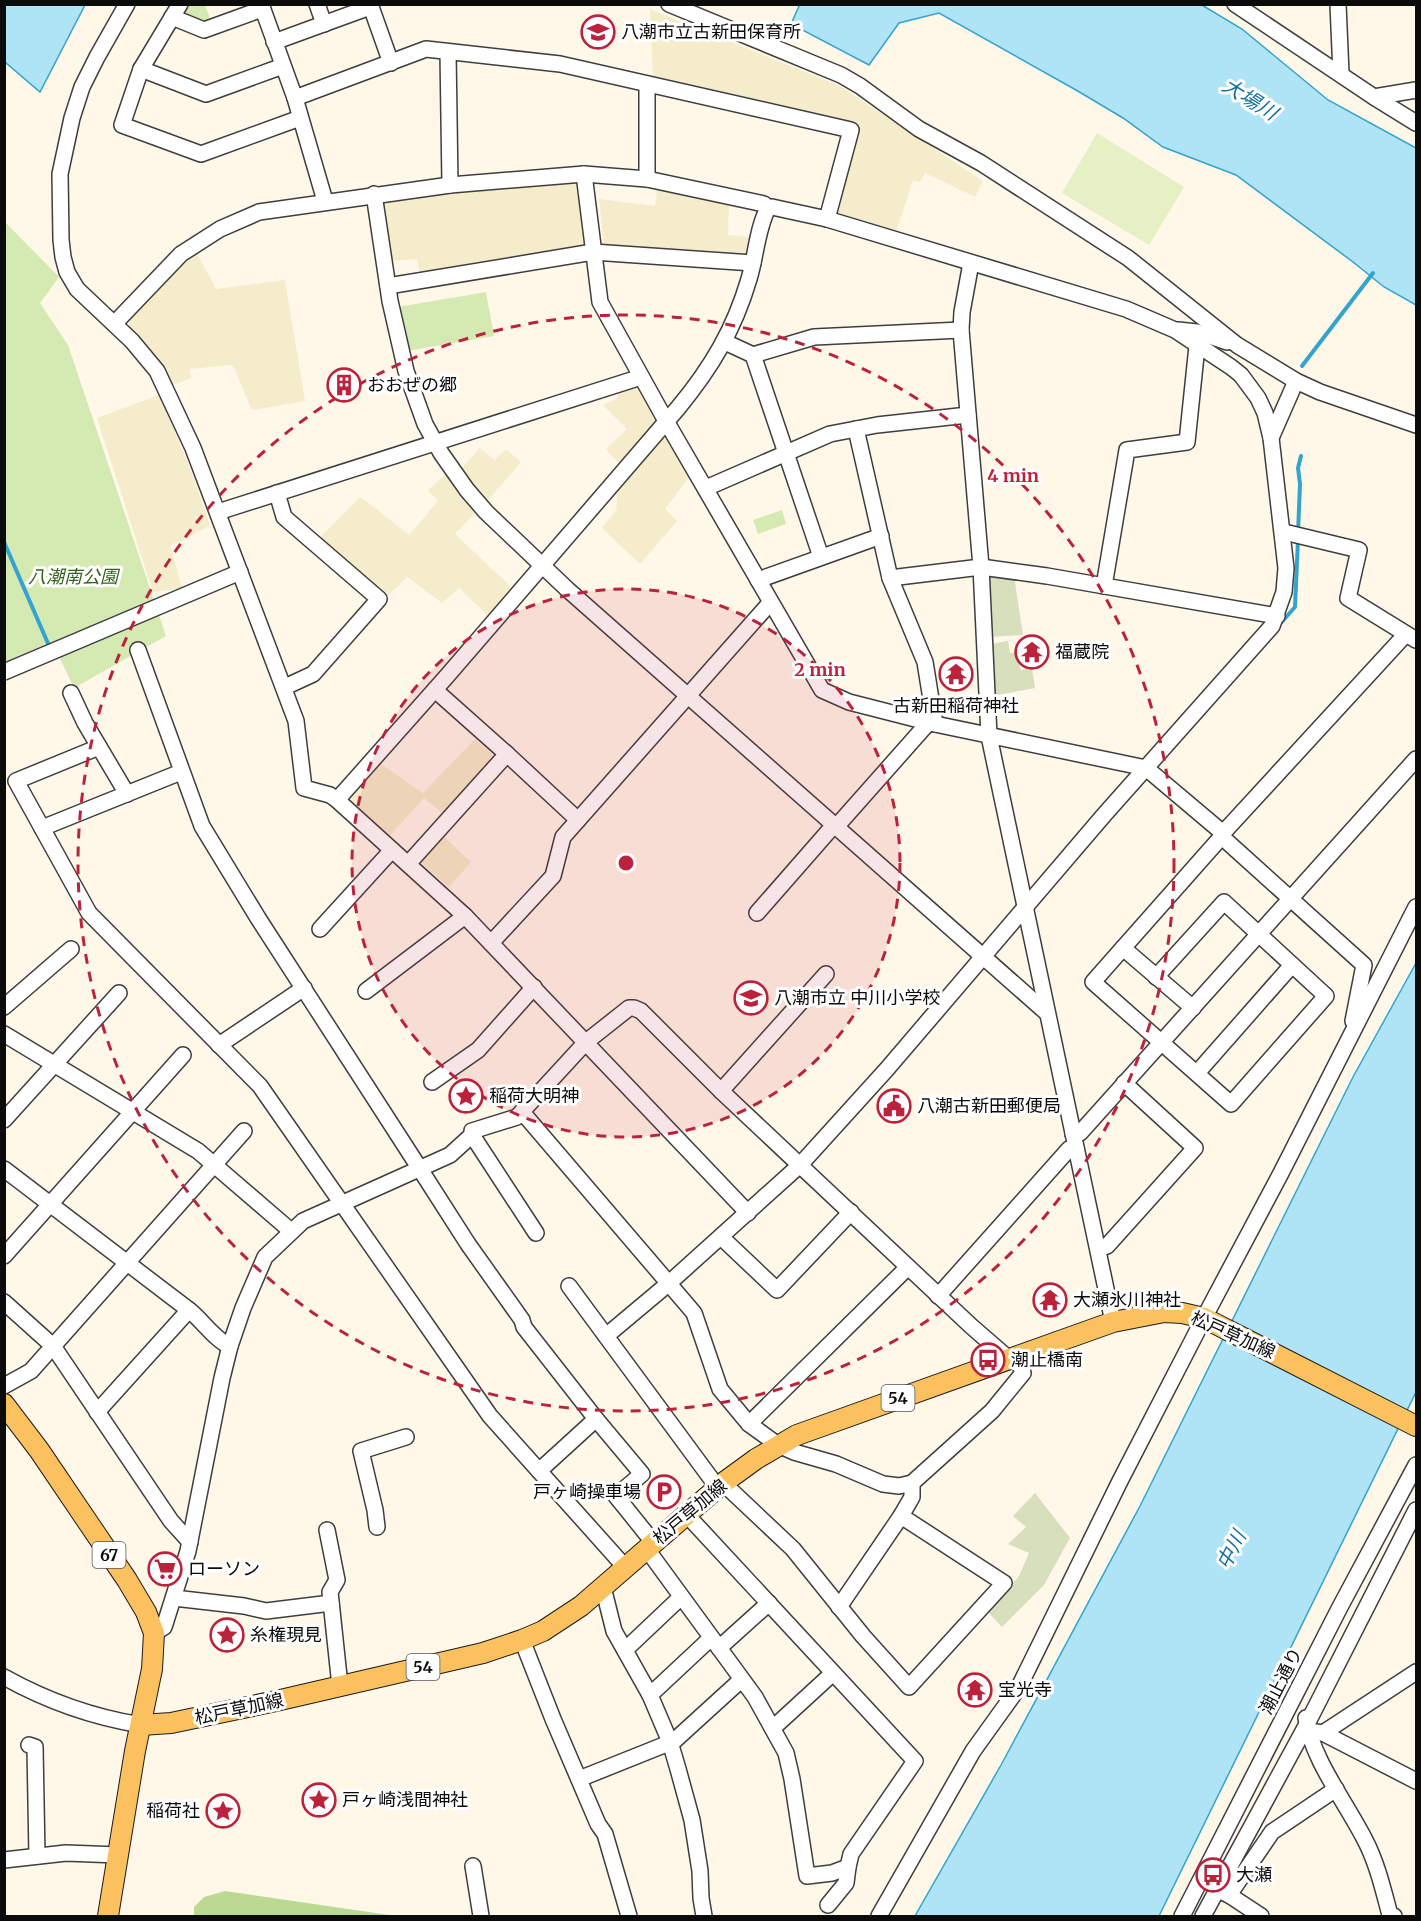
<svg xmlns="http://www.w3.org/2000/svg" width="1421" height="1921" font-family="Merriweather,'Noto Sans JP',serif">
<rect width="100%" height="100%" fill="#fff8e9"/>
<g fill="#f4ecca">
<path d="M650 9 840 86 983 181 975 197 925 173 920 182 913 180 896 232 836 213 857 128 653 79Z"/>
<path d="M574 180 578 184 585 247 421 276 417 259 389 261 379 203 452 191Z"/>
<path d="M657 189 729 203 728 235 756 238 749 257 604 246 599 199 655 206Z"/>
<path d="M196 252 216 289 285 280 305 401 252 410 233 365 189 369 191 378 168 387 129 329V319L185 256Z"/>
<path d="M638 385 656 416V421L619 464 606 449 627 429 603 405 618 398 616 388Z"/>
<path d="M159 395 190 468 210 525 186 539 170 545 182 588 153 592 97 418Z"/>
<path d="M662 437 668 438 692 473 665 509 677 521 640 564 602 528 616 510 618 490Z"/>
<path d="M480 448 495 460 506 449 521 462 485 504 459 471Z"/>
<path d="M445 475 452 481 477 511 455 534 512 588 489 617 459 588 442 603 407 577 385 599 318 539 361 497 409 535 438 501 428 490Z"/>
<path d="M475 739 495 757 445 815 424 798 389 836 352 801 351 796 381 764 423 793Z"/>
<path d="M443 836 471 862 449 887 419 861Z"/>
</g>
<g fill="#d5e9b3">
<path d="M185 5H205L212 24 206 26 183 16 181 10Z"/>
<path d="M4 221 59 277 40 303 68 345 166 636 74 688 53 644 5 664Z"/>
<path d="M486 292 494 336 407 351 398 307Z"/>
<path d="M782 510 786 524 758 534 753 520Z"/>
</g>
<path fill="#bbd993" d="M225 1891 396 1916H194V1907L204 1897Z"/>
<g fill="#d8dfbc">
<path d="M989 572 1014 576 1023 635 989 637Z"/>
<path d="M1008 641 1010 653H1016L1021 670 1032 668 1035 688 992 696 990 644Z"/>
<path d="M1035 1493 1070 1538 1044 1585 1002 1627 988 1612 1019 1576 1029 1553 1008 1544 1026 1527 1013 1516Z"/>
</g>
<path fill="#e6f0c5" d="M1097 133 1184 187 1149 245 1062 193Z"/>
<g fill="#aee4f6" stroke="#34a3ce" stroke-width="1.5">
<path d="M5 4 85 5 40 92 6 63 5 65Z"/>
<path d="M800 4 1202 5 1242 29 1328 100 1416 148V305L1384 287 1353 262 1236 175 1163 147 1123 118 1076 90 939 13 899 23 869 65 791 24Z"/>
<path d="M1416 963V1392L1159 1916H915L1001 1765 1140 1506 1353 1077Z"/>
</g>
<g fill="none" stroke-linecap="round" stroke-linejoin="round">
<g stroke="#34a3ce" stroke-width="4">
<path d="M1302 366 1373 273"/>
<path d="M1298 533 1300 484 1298 468 1301 456"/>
<path d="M4 542 50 648"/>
<path d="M1279 625 1295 607 1298 540"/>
</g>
<g stroke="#3e3e3e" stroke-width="18">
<g id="minor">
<path d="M127 4 97 57 82 87 72 118 60 174 61 240 63 257 67 272 77 289 132 341 157 371 193 448 296 721 304 788 330 795 337 800 465 916 748 1213"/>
<path d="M180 4 141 69 122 125 201 154 300 118"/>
<path d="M261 4 295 98 325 201"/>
<path d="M317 4 324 24"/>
<path d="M370 4 391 63"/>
<path d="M669 4 841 75 860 86 919 129 981 163 1128 258 1237 345 1296 381 1320 392 1416 425"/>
<path d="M1235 4 1374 97 1416 123"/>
<path d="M1338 4 1341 74"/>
<path d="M172 17 204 30 262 9"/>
<path d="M274 42 370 7"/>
<path d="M448 52 450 185"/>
<path d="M141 69 206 94 283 66"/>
<path d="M647 84V179"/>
<path d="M1374 97 1416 90"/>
<path d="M295 98 426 49 560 64 851 130 827 219"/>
<path d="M584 174 600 302 666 421 822 690 849 702 935 724 1146 768 1223 833"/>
<path d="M374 194 390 301 406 371 425 424 441 453 467 490 486 512 567 589 1047 1013"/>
<path d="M971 263 962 312 961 330 981 567 989 736 1113 1322"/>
<path d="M388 286 593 252 753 263"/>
<path d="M115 323 181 254 220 229 259 212 450 185 584 174 647 179 764 204 768 208 772 207 827 219 1126 309 1175 330 1231 367 1241 375 1258 398 1265 413 1271 438 1286 568 1284 592 1272 626 1104 815 887 1069 800 1165 668 1284 606 1336"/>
<path d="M1178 330 1197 332 1227 342"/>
<path d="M725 342 753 355 814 337 961 330"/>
<path d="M753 355 821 557"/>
<path d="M856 429 890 578 925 662 935 724"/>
<path d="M1271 438 1296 381"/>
<path d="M706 488 830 434 877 425 968 415"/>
<path d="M277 493 284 517 379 599 313 674 285 687"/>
<path d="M218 512 641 377"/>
<path d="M1284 532 1359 550 1348 598 1416 640"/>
<path d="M890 578 981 567 1047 576 1277 616"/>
<path d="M758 580 881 536"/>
<path d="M1104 586 1127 450 1187 442 1197 346"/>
<path d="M138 650 202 826 258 918 420 1169 468 1244 522 1320 524 1327 596 1419 642 1474 616 1496 653 1542"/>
<path d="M4 672 240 572"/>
<path d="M435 690 507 754 578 820"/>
<path d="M71 693 85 723 127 794"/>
<path d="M99 747 16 781 89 913 260 1086 490 1416 625 1567"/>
<path d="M337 800 447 676 678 408C711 368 734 330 749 279 756 256 757 229 768 208"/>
<path d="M836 827 929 722"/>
<path d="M42 828 181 772"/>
<path d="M1222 837 1364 965 1353 1021"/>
<path d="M408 864 507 754"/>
<path d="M757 913 834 825"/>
<path d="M320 929 392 850"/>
<path d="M491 943 553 876 563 837 770 603"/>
<path d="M1123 948 1093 982 1231 1104 1326 996 1224 902 1156 977"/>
<path d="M366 991 465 916"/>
<path d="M4 1007 71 949"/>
<path d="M1193 1008 1123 948 1223 835V833L1406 634"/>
<path d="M4 1034 198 1151 291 1231"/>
<path d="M219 1045 304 988"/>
<path d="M1197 1073 1292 965"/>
<path d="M432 1082 478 1050 534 987"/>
<path d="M721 1091 826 974"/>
<path d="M523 1113 694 1313 720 1389 749 1424 778 1445 794 1452 836 1464 883 1484 899 1486 912 1483 992 1411 1023 1373 1017 1357"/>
<path d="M4 1120 119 993"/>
<path d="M1073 1134 1080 1133 1416 759"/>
<path d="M472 1135 536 1233"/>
<path d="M4 1169 189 1310C202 1320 216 1341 230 1346"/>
<path d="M721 1237 777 1290 851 1212"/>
<path d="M1098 1249 1107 1246 1195 1148 1124 1083"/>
<path d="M4 1256 183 1055"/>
<path d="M569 1286 718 1488"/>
<path d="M938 1296 1069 1149 1076 1148"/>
<path d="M4 1302 53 1346 171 1521 190 1542"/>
<path d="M4 1386 31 1371 244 1131"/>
<path d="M97 1412 189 1310"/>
<path d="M749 1424 908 1267"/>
<path d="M539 1471 596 1419"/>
<path d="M723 1483 793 1549 863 1636 909 1687 1004 1583 901 1516"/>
<path d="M377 1527 375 1510 361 1451 406 1437"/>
<path d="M327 1530 337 1580 330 1592 340 1686"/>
<path d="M646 1548 755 1697 786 1753 792 1779 807 1876 832 1873 848 1867 851 1854 915 1761 686 1514"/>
<path d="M603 1587 614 1631 650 1695 670 1742 678 1769 692 1820 700 1871 701 1898 704 1916"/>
<path d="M174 1598 244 1606 266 1611 331 1603"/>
<path d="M839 1607 901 1516 912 1497V1483"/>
<path d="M154 1633 164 1627 188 1551 222 1378 230 1346 243 1308 265 1257 303 1221 450 1155 472 1135V1131L517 1117 586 1042 629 1008H634L641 1011 721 1091 971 1326 1009 1359"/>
<path d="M522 1640 553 1719 598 1824 605 1834 629 1916"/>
<path d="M719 1648 769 1603"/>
<path d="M625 1650 681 1597"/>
<path d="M4 1677C47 1701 92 1717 141 1725"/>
<path d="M650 1695 711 1638"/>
<path d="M1306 1718C1311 1758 1347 1804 1365 1840 1377 1863 1383 1889 1390 1915L1394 1916"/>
<path d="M773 1728 833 1673"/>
<path d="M1309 1731 1323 1733 1416 1672"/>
<path d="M1323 1733 1416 1781"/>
<path d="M29 1745 35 1747 37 1856"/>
<path d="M579 1779 674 1741 741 1680"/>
<path d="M4 1860 66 1853 118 1855"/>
<path d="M473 1866 481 1916"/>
<path d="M1220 1891 1229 1895 1261 1916"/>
<path d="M1229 1895 1272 1832 1336 1789"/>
<path d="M828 1905 846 1883 848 1867"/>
<path d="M879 1916 973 1751 1019 1687 1120 1481 1204 1318 1281 1173 1416 907"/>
<path d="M1182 1916 1340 1607 1416 1465"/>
<path d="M1203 1916 1307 1724 1416 1510"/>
</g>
</g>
<g stroke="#1c1c1c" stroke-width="22">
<g id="major">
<path d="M4 1404 39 1450 127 1580 146 1612 154 1633 152 1669 135 1751 108 1916"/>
<path d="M141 1725 171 1723 276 1701 483 1653 522 1640 543 1631 581 1606 723 1483 756 1459 797 1435 1113 1322 1164 1312 1182 1313 1204 1318 1416 1426"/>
</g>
</g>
<use href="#minor" stroke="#fff" stroke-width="15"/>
<use href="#major" stroke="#fac15e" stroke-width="20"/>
</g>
<circle cx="626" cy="863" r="274" fill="#bb233c" fill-opacity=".12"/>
<g fill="none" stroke="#bb233c" stroke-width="3" stroke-dasharray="10 8">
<circle cx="626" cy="863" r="274"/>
<circle cx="626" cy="863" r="548"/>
</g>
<defs>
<g id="school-ring" transform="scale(1.725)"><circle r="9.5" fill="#fff" stroke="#bb233c" stroke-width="1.5"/><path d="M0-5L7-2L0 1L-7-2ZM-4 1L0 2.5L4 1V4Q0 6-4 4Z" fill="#bb233c"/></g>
<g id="building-ring" transform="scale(1.725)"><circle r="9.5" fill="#fff" stroke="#bb233c" stroke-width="1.5"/><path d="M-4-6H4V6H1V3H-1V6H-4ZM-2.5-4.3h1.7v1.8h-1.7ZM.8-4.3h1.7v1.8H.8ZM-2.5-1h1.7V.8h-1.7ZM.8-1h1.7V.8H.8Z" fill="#bb233c"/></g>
<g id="temple-ring" transform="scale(1.725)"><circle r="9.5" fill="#fff" stroke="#bb233c" stroke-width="1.5"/><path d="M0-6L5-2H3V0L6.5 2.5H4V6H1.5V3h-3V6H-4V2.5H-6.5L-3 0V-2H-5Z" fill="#bb233c"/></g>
<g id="sight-ring" transform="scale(1.725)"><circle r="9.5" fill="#fff" stroke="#bb233c" stroke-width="1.5"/><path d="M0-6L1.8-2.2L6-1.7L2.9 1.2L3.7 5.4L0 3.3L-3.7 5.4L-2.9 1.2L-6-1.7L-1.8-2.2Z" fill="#bb233c"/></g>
<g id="civic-ring" transform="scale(1.725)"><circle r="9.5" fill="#fff" stroke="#bb233c" stroke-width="1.5"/><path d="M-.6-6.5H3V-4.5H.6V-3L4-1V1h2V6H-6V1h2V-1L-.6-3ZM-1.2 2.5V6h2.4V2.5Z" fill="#bb233c"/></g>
<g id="bus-ring" transform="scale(1.725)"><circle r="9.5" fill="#fff" stroke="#bb233c" stroke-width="1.5"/><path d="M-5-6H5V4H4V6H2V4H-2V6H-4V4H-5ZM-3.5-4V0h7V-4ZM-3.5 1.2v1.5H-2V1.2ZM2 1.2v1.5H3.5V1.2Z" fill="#bb233c"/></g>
<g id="parking-ring" transform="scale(1.725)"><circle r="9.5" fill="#fff" stroke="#bb233c" stroke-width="1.5"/><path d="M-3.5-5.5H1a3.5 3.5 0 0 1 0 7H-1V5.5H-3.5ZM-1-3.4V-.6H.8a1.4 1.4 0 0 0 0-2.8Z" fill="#bb233c"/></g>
<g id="supermarket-ring" transform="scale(1.725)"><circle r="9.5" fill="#fff" stroke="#bb233c" stroke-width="1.5"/><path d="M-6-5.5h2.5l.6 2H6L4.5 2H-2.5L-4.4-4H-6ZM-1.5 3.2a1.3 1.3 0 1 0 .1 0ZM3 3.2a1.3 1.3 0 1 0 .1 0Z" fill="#bb233c"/></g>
</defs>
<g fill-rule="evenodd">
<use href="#school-ring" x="598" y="32"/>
<use href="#building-ring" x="344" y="385"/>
<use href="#temple-ring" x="1032" y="652"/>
<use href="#temple-ring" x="956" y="674"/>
<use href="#school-ring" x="751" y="998"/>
<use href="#sight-ring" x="466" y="1096"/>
<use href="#civic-ring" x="894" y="1106"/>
<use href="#temple-ring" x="1050" y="1300"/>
<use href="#bus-ring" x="988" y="1360"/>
<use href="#parking-ring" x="664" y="1492"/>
<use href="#supermarket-ring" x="165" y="1569"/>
<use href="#sight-ring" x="227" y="1635"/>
<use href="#temple-ring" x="975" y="1690"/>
<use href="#sight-ring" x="319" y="1800"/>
<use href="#sight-ring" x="223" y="1811"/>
<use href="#bus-ring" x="1213" y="1875"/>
</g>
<g text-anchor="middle" stroke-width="6" stroke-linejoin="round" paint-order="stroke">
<g fill="#fff" stroke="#545454" stroke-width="1.5">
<rect x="881.5" y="1385" width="33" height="26" rx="4.5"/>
<rect x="92.5" y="1542" width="33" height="26" rx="4.5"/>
<rect x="406.5" y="1654" width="33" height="26" rx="4.5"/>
</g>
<g font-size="16" font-weight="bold" fill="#0b0b0b">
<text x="898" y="1404">54</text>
<text x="109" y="1561">67</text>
<text x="423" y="1673">54</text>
</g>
<g font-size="18" fill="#0b0b0b" stroke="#fff" text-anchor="start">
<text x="621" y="38">八潮市立古新田保育所</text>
<text x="367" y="391">おおぜの郷</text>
<text x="1055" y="658">福蔵院</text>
<text x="956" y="712" text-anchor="middle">古新田稲荷神社</text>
<text x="774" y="1004">八潮市立 中川小学校</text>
<text x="489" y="1102">稲荷大明神</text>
<text x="917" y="1112">八潮古新田郵便局</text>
<text x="1073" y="1306">大瀬氷川神社</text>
<text x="1011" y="1366">潮止橋南</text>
<text x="641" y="1498" text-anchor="end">戸ヶ崎操車場</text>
<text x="188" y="1575">ローソン</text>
<text x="250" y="1641">糸権現見</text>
<text x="998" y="1696">宝光寺</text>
<text x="342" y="1806">戸ヶ崎浅間神社</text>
<text x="200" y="1817" text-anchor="end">稲荷社</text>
<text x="1236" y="1881">大瀬</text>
</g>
<g font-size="18" font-style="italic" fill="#33621c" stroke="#fff">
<text x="73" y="583">八潮南公園</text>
</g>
<g font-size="18" fill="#0b0b0b" stroke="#fff">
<text transform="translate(1233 1335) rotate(24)" y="6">松戸草加線</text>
<text transform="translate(690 1512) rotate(-40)" y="6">松戸草加線</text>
<text transform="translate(1281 1681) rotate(-63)" y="6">潮止通り</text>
<text transform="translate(239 1709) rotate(-12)" y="6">松戸草加線</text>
</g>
<g font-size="20" font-style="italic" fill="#14729d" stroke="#fff">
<text transform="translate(1250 99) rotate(32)" y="7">大場川</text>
<text transform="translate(1231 1550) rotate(-63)" y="7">中川</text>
</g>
</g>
<circle cx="626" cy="863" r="9" fill="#bb233c" stroke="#fff" stroke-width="3"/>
<g font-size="18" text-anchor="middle" font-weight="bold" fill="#bb233c" stroke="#fff" stroke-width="6" stroke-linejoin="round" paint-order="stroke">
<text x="1013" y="482">4 min</text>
<text x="820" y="676">2 min</text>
</g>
<rect width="1421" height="1921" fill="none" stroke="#0b0b0b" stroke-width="12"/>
</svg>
